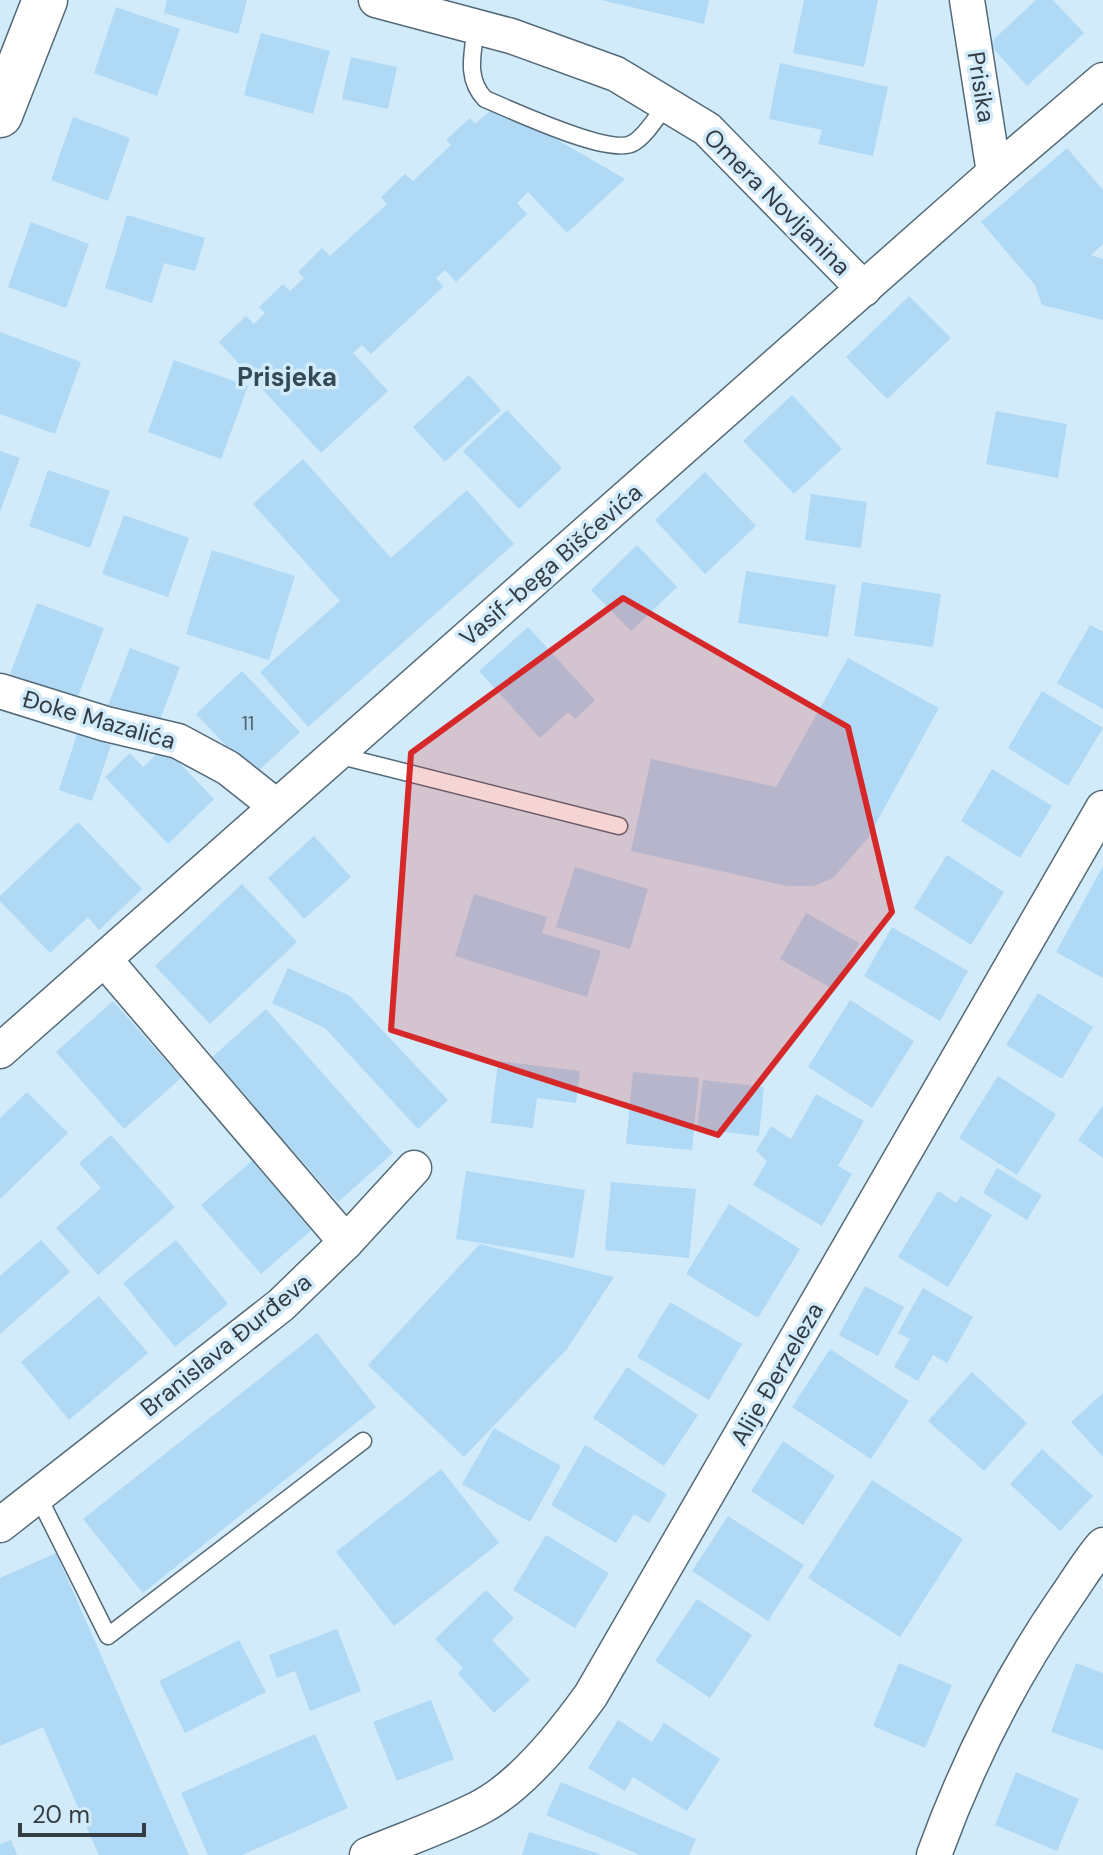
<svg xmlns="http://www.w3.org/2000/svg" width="1103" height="1855" font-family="'DM Sans',sans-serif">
<rect width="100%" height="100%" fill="#d2ebfb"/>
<g fill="#afd9f4">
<path d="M167 0H247L238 34 164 13Z"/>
<path d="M601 0H709L704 24Z"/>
<path d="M804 0H878L864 67 793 53Z"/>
<path d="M1036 0H1053L1084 33 1027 86 989 44Z"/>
<path d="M116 7 180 29 157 96 94 73Z"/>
<path d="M261 33 330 51 313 114 244 95Z"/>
<path d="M351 57 397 67 388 109 342 99Z"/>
<path d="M780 63 888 87 873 156 818 144 822 130 769 119Z"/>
<path d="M497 105 625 179 567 233 528 192 517 203 527 214 456 282 445 270 436 278 443 287 371 354 362 345 353 353 388 391 321 453 219 342 246 316 254 324 265 313 259 307 283 284 290 291 304 278 298 272 322 248 330 256 387 204 381 197 405 174 413 181 451 145 446 140 470 118 475 124Z"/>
<path d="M73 117 130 138 108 201 51 180Z"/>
<path d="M1067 148 1103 190V244L1091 255 1103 259V320L1042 305 1035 285 981 222Z"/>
<path d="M127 215 205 238 195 271 164 263 152 303 105 288Z"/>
<path d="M31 222 89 244 66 308 8 287Z"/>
<path d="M909 296 951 338 887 399 846 357Z"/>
<path d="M0 332 81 362 55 434 0 414Z"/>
<path d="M174 360 248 386 221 459 148 432Z"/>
<path d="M469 375 501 410 445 462 413 427Z"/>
<path d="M792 395 842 449 794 494 743 441Z"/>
<path d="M507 410 562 468 519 509 463 451Z"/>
<path d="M996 411 1067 424 1058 478 986 464Z"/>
<path d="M0 451 20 458 0 512Z"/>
<path d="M303 459 391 558 467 490 514 544 308 727 260 672 340 601 253 504Z"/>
<path d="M48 470 110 491 90 548 29 526Z"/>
<path d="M705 472 756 526 705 574 655 520Z"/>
<path d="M811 494 867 502 861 548 805 540Z"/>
<path d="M124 515 189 538 168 597 102 574Z"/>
<path d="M637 545 677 587 631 631 591 590Z"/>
<path d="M212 550 295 576 269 660 186 634Z"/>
<path d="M746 571 836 585 828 637 738 623Z"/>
<path d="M862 582 941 594 933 647 854 636Z"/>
<path d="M37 603 104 628 77 699 10 674Z"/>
<path d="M1090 625 1103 632V709L1057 683Z"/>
<path d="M528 627 595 700 575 719 568 712 540 738 479 671Z"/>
<path d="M130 648 180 667 158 725 108 706Z"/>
<path d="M848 658 939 708 868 838 833 878 814 886H787L631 851 651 759 776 787Z"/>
<path d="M242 671 300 732 254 775 196 714Z"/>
<path d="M1042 691 1103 728 1068 786 1008 748Z"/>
<path d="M77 734 111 745 92 801 59 790Z"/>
<path d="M164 747 214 799 168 844 105 777 130 753 143 767Z"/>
<path d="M992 769 1052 806 1020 858 961 821Z"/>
<path d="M78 822 142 889 99 930 88 917 50 953 0 901V896Z"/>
<path d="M314 836 351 877 304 919 268 878Z"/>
<path d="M947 855 1004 892 971 945 914 908Z"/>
<path d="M1103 866V978L1056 952Z"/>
<path d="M575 867 648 889 630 949 556 927Z"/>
<path d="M242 884 297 942 210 1024 155 966Z"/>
<path d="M474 894 547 917 542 933 601 951 587 997 455 956Z"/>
<path d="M806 913 859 943 833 989 780 959Z"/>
<path d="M892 927 968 971 940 1021 864 976Z"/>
<path d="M288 968 350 996 448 1100 418 1129 325 1028 272 1003Z"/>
<path d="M1038 993 1093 1027 1062 1079 1006 1045Z"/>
<path d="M850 1000 914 1041 872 1108 808 1067Z"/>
<path d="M113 1001 181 1078 124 1129 56 1052Z"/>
<path d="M266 1009 393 1153 338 1202 211 1058Z"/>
<path d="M498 1061 580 1071 576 1103 537 1098 533 1128 491 1123Z"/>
<path d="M633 1072 699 1078 692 1150 626 1144Z"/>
<path d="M998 1076 1056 1114 1017 1175 959 1138Z"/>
<path d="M703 1080 764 1087 759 1136 697 1129Z"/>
<path d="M27 1092 68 1133 0 1199V1118Z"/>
<path d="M816 1094 864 1121 838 1166 852 1174 822 1226 753 1185 767 1161 756 1151 771 1126 791 1139Z"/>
<path d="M1103 1105V1158L1078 1140Z"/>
<path d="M111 1135 175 1207 98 1275 56 1228 101 1188 79 1163Z"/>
<path d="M254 1159 314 1228 261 1274 201 1205Z"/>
<path d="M997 1168 1042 1195 1027 1220 983 1193Z"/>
<path d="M466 1171 585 1190 574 1258 456 1239Z"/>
<path d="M611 1182 696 1189 689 1258 605 1250Z"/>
<path d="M938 1191 956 1203 961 1196 992 1215 948 1287 898 1257Z"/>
<path d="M729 1204 800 1249 758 1318 686 1274Z"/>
<path d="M41 1240 70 1272 0 1334V1276Z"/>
<path d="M176 1240 228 1304 175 1347 123 1283Z"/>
<path d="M480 1244 614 1277 567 1349 464 1457 368 1365Z"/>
<path d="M865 1286 904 1307 878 1356 839 1335Z"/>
<path d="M923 1288 973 1317 947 1363 933 1355 918 1381 894 1367 910 1339 898 1333Z"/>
<path d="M99 1296 148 1353 69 1420 21 1362Z"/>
<path d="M670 1302 742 1344 709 1400 637 1357Z"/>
<path d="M317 1333 376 1407 143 1593 83 1519Z"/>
<path d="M830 1349 909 1401 871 1459 792 1407Z"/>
<path d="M627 1367 698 1415 664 1466 593 1418Z"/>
<path d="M972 1372 1027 1423 984 1471 928 1421Z"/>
<path d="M1103 1393V1457L1071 1422Z"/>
<path d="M494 1428 561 1466 530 1522 462 1484Z"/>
<path d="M783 1441 835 1476 803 1525 751 1491Z"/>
<path d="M585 1445 667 1494 649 1523 634 1514 616 1543 551 1505Z"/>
<path d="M1042 1449 1093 1496 1060 1531 1010 1484Z"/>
<path d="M441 1469 499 1543 394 1626 336 1552Z"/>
<path d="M872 1480 963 1539 900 1637 808 1578Z"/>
<path d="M728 1516 804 1565 768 1621 692 1571Z"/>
<path d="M546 1535 609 1573 575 1628 513 1590Z"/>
<path d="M56 1553 189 1855H99L43 1727 0 1746V1578Z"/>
<path d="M486 1590 514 1618 492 1640 530 1680 494 1713 458 1674 463 1668 435 1639Z"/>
<path d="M697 1599 752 1635 710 1698 655 1661Z"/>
<path d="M337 1629 361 1691 310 1711 295 1671 277 1678 269 1655Z"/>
<path d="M239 1640 266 1692 185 1733 159 1681Z"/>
<path d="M899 1663 952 1685 925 1748 873 1726Z"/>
<path d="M1076 1663 1103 1673V1750L1051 1732Z"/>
<path d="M431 1700 454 1759 397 1781 373 1722Z"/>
<path d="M618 1720 652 1742 664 1723 720 1759 687 1811 633 1777 625 1791 588 1768Z"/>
<path d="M315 1734 348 1808 242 1855H208L181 1793Z"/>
<path d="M1016 1772 1079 1799 1057 1851 995 1825Z"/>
<path d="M561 1782 696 1839 689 1855H640L546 1815Z"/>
<path d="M529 1832 600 1854V1855H522Z"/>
<path d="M11 1840 17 1855H0V1844Z"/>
</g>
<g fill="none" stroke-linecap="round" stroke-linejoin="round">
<g stroke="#546a78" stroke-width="19">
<g id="lane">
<path d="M476 27C473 53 465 78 485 99 512 110 610 157 633 143 646 136 657 116 666 105"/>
<path d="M337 755 619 826"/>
<path d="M38 1496 108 1636 363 1441"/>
</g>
</g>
<g stroke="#546a78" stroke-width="37">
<g id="street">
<path d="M376 0 511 36 616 74 707 129 864 289"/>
<path d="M967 0 994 173"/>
<path d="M0 691 106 724 178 741 228 768 276 806"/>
<path d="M0 1051 994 173 1103 80"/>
<path d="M346 1242 414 1168"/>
<path d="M0 1525 281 1305 346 1242 105 960"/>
<path d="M367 1855C403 1840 441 1827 477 1809 520 1788 563 1734 591 1695L1103 808"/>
<path d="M934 1855C967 1764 1009 1680 1064 1600 1077 1582 1088 1562 1103 1545"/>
</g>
</g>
<g stroke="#546a78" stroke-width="47">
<path id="secondary" d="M0 115 45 0"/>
</g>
<use href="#lane" stroke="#fff" stroke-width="16"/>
<use href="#street" stroke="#fff" stroke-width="34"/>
<use href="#secondary" stroke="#fff" stroke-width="44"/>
</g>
<path fill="#d62828" fill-opacity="0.2" stroke="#d62828" stroke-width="6" stroke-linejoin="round" d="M623 598 848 727 892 912 718 1135 391 1030 411 753Z"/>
<g text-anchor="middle" stroke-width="7" stroke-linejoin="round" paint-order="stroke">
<g font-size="20" fill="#52646f">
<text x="248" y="730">11</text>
</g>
<g font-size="24" fill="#333d43" stroke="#d2ebfb">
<text transform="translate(981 87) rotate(81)" y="8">Prisika</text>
<text transform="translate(777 202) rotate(45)" y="8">Omera Novljanina</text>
<text transform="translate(551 565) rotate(-41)" y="8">Vasif-bega Bišćevića</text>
<text transform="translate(99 720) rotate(16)" y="8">Đoke Mazalića</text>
<text transform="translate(226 1345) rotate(-39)" y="8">Branislava Đurđeva</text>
<text transform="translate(777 1374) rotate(-60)" y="8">Alije Đerzeleza</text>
</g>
<g font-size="26" font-weight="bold" fill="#354a57" stroke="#d2ebfb">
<text x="287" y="386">Prisjeka</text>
</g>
</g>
<path d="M20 1823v12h124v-12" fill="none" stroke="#333d43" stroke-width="4"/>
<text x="32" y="1823" font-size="24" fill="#333d43" stroke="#d2ebfb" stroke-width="6" paint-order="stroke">20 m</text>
</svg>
